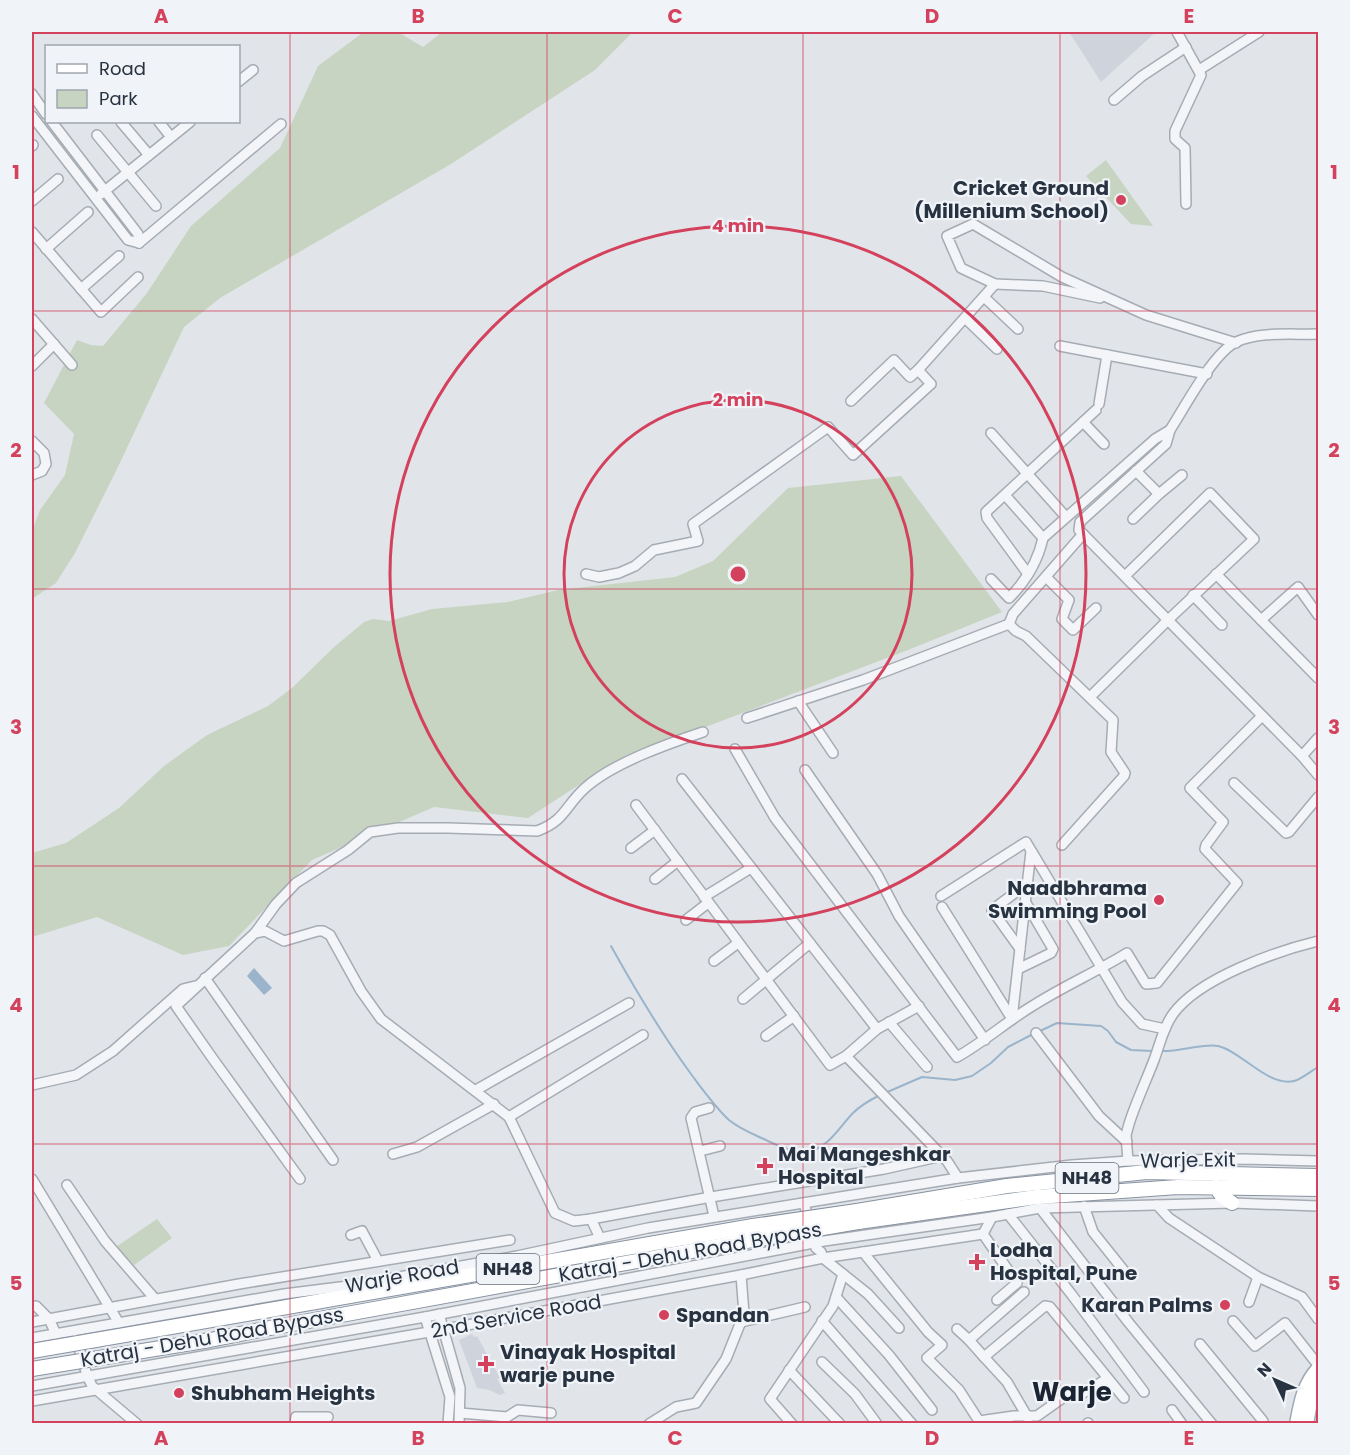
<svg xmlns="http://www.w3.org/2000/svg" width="1350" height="1455" font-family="Poppins,sans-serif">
<rect width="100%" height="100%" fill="#e1e5ea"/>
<g fill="#cfd4dc">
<path d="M1069 32H1156L1101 82Z"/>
<path d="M472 1334 474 1337 477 1336 500 1378 497 1379 505 1393 500 1395 489 1390 477 1388 459 1340Z"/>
</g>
<g fill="#c7d4c1">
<path d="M380 32H398L423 47 442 32H633L595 70 451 164 220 298 184 327 117 469 75 553 56 583 35 597 32 598V531L40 510 65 475 74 434 44 403 77 340 91 345 103 346 147 293 191 226 280 148 318 66 361 34Z"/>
<path d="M1106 160 1153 226 1131 224 1086 176Z"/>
<path d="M901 476 1002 612 908 650 614 762 528 818 434 807 312 860 229 946 183 955 97 917 32 937V853L66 843 119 808 164 766 207 735 268 706 292 688 333 648 364 622 373 619 389 621 432 609 508 602 558 590 675 577 713 561 788 488Z"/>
<path d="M157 1219 172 1238 134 1265 116 1247Z"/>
</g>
<path fill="#9ab4cb" d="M254 968 272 988 264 995 247 976Z"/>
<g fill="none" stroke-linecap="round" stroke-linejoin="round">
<g stroke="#9ab4cb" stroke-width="2">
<path d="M611 946C636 991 661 1033 691 1074 703 1090 715 1107 729 1120 741 1130 756 1135 770 1142 783 1148 799 1155 813 1150 831 1144 841 1125 853 1113 861 1105 870 1100 880 1095"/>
<path d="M1038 1032 1057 1023 1101 1026 1108 1031 1116 1042 1131 1050 1153 1051"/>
<path d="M1161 1051C1178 1052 1204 1043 1218 1046 1241 1051 1268 1087 1294 1081 1302 1079 1311 1071 1318 1067"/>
<path d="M885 1093 922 1077 955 1080 972 1076 991 1063 1008 1047 1033 1034"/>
</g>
<g stroke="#a6acb4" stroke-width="12">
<g id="minor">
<path d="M1177 32 1201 75 1175 131V139L1185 148 1186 204"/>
<path d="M1199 70 1259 32"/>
<path d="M238 82 253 70"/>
<path d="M32 94 46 114"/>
<path d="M1114 100 1142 76 1186 47"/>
<path d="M32 116 128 240 139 243"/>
<path d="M52 122 138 234 139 243"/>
<path d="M121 122 149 155"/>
<path d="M159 122 171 137"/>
<path d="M97 135 156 206"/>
<path d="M32 146 33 145"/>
<path d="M101 194 190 122"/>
<path d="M32 201 58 179"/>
<path d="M32 232 101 312 138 277"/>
<path d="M139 243 281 124"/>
<path d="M46 249 88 212"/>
<path d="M995 284 1043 286 1100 298"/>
<path d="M81 289 119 256"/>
<path d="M984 297 1018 329"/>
<path d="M965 318 997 349"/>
<path d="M32 319 72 365"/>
<path d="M1318 334C1293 335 1260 331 1236 342 1213 353 1185 407 1170 430L1166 444 1080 522 1079 530 1302 756 1318 775"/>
<path d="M1060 346 1207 374"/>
<path d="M32 366 54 344"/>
<path d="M851 401 894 360 910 377 918 370"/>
<path d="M1099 404 1107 355"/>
<path d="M1083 422 1104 444"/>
<path d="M991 433 1066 517"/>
<path d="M32 441 44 453 46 464 42 471 32 475"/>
<path d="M1136 471 1159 494 1182 475"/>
<path d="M1005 495 1043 538"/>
<path d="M1133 519 1159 494"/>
<path d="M586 574 599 577 619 573 635 566 654 550 698 541 693 524 828 427 853 455 931 384 918 370 995 284 961 268 947 236 973 224 1062 277 1146 315 1236 343"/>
<path d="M1028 574 987 518 986 512 1096 410"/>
<path d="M1216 574 1318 678"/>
<path d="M1046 577 1069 600 1062 619 1073 630 1096 608"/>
<path d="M991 579 1009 598C1026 581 1038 561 1043 538L1155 439 1170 430"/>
<path d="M1193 595 1222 625"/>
<path d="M1261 620 1298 587 1318 615"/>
<path d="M1009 624 1013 614 1083 534"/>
<path d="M1090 697 1168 620 1254 539 1210 493 1125 576"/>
<path d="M798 701 833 753"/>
<path d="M747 718 863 680 1009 624 1016 631 1026 636 1113 720 1111 752 1125 773 1124 776 1062 845"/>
<path d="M735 749 775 818 957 1057C984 1042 1007 1021 1034 1005 1064 986 1096 972 1127 953L1146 984 1157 983 1237 883 1205 849 1206 845 1223 822 1190 788 1262 716"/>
<path d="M1302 756 1318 738"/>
<path d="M805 770 877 874 899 916 985 1040"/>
<path d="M682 779 877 1029"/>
<path d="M1234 783 1286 833 1289 832 1318 797"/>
<path d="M636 805 830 1065 846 1056 877 1029 919 1006"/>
<path d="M631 848 655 830"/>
<path d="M655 879 678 861"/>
<path d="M941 896 1026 842 1122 1002 1142 1024 1165 1029"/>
<path d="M704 897 751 868"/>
<path d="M942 907 1012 1019"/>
<path d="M686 920 708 903"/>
<path d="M255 933 276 904 296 883 348 850 370 832 398 828H448L537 831C565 821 565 806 585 788 613 763 667 744 703 732"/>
<path d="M1020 949 992 910 1028 883"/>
<path d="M714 961 738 943"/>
<path d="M1018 969 1051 953 1053 949 1026 903"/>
<path d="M205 978 333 1160"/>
<path d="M743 999 810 943"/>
<path d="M1012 1019 1031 851"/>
<path d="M889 1022 927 1067"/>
<path d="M1036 1033 1099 1116 1127 1142"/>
<path d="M766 1036 794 1016"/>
<path d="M846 1056 947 1161 958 1178"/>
<path d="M32 1085 76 1075 113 1051 183 989 195 986"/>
<path d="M476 1090 629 1003"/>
<path d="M709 1108 695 1112 691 1118 714 1216"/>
<path d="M509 1117 643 1035"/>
<path d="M700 1151 720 1146"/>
<path d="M393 1154 417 1147 494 1104"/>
<path d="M1128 1161 1126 1135 1129 1124C1136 1102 1146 1081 1154 1060 1160 1044 1163 1028 1173 1014 1199 978 1277 951 1318 941"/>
<path d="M32 1179 119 1323"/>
<path d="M300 1179 213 1059 176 1006 255 933 265 931 284 941 318 931H323L330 935 361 991 381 1019 509 1117 555 1213 574 1221 591 1219 600 1238"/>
<path d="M67 1185 105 1241 155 1299"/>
<path d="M1157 1205 1169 1218 1258 1277 1302 1297 1318 1319"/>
<path d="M1084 1206 1093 1232 1125 1272"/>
<path d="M1040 1208 1129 1323 1212 1424"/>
<path d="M1008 1214 1072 1295 1144 1392"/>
<path d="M591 1219 711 1197 884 1169 942 1156"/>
<path d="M983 1234 1017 1283 997 1300"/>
<path d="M351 1235 362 1231 378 1261"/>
<path d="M863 1252 928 1332 942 1345 927 1358 959 1390 979 1421"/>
<path d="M843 1274 868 1294 899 1328"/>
<path d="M836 1297 889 1355 932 1410"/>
<path d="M1249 1302 1258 1277"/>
<path d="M36 1306 49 1319 56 1334"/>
<path d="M439 1314 460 1388 459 1424"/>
<path d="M425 1317 450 1397 448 1424"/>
<path d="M822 1321 912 1424"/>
<path d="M1233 1321 1255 1346 1285 1323 1318 1365"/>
<path d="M32 1322 239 1284 510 1240"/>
<path d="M741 1322 805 1307"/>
<path d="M957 1329 969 1340"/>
<path d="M32 1338 284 1294 348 1286 517 1256 648 1228 958 1178 1072 1165 1128 1161 1243 1159 1318 1161"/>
<path d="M76 1339 87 1375 92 1386 137 1424"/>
<path d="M1200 1344 1263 1421"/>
<path d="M984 1357 969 1340 1024 1292"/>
<path d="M822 1362 855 1394 877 1424"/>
<path d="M789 1370 840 1424"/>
<path d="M32 1386 425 1317 824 1241 992 1217 1040 1208 1232 1203 1318 1206"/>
<path d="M1083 1393 1107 1379"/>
<path d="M32 1401 429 1332 741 1275 823 1258 983 1234 992 1217"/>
<path d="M1172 1410 1182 1424"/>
<path d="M460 1413 507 1417 518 1410 551 1413"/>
<path d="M1028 1418 1007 1382 984 1357 1045 1306 1050 1307 1124 1398"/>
<path d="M1088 1423V1424"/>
<path d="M295 1424 296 1417H328"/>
<path d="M649 1424 676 1407 696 1403 726 1359 744 1314 741 1275"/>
<path d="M792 1424 770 1399 833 1306 843 1274 823 1258 821 1252 816 1248 804 1203"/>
<path d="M977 1424 979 1421 1014 1416H1037L1071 1392"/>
</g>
</g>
<g stroke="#9fa9b6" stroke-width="15">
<g id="major">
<path d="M1296 1424C1300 1403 1303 1384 1318 1368"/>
<path d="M1307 1424 1312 1397 1318 1385"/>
</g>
</g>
<g stroke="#8792a1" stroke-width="16">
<g id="highway">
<path d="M1216 1187 1222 1196 1232 1203"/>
<path d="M857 1211 1007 1186 1147 1172 1318 1176"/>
<path d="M858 1222 1037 1197 1178 1187 1318 1189"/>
<path d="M264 1311 753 1226"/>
<path d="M270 1328 752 1240"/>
</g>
</g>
<use href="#minor" stroke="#f4f5f8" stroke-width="9"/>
<use href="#major" stroke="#fff" stroke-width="12"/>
<use href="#highway" stroke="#fff" stroke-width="14"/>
<g stroke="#8792a1" stroke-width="16" stroke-linecap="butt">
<g id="highway-bridge">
<path d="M753 1226 857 1211"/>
<path d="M752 1240 858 1222"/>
<path d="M32 1351 264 1311"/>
<path d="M32 1369 210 1340 270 1328"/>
</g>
</g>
<use href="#highway-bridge" stroke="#fff" stroke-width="14"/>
</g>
<path fill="none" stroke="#d4415c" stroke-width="1.5" stroke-opacity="0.55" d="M290 32V1424M547 32V1424M803 32V1424M1060 32V1424M32 311H1318M32 589H1318M32 866H1318M32 1144H1318"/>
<g fill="none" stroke="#d4415c" stroke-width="3">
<circle cx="738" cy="574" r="174"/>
<circle cx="738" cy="574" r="348"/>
</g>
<g fill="#d4415c" stroke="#f0f3f7" stroke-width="2">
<circle cx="1121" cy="200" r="6"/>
<circle cx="1159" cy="900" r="6"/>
<path d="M762 1157h6v6h6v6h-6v6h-6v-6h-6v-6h6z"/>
<path d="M974 1253h6v6h6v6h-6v6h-6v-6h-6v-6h6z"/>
<circle cx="1225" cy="1305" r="6"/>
<circle cx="664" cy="1315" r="6"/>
<path d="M483 1355h6v6h6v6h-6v6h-6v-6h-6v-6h6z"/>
<circle cx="179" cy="1393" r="6"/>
</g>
<g text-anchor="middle" stroke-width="4.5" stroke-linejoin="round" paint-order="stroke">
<g fill="#f0f3f7" stroke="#646d78" stroke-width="1.5">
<rect x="1055.5" y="1163" width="63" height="30" rx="4.5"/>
<rect x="476.5" y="1254" width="63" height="30" rx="4.5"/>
</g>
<g font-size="18" font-weight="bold" fill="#283342">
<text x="1087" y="1184">NH48</text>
<text x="508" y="1275">NH48</text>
</g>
<g font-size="20" font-weight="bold" fill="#283342" stroke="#f0f3f7" text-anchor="start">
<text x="1109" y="195" text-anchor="end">Cricket Ground<tspan x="1109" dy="23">(Millenium School)</tspan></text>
<text x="1147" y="895" text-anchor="end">Naadbhrama<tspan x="1147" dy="23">Swimming Pool</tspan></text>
<text x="778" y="1161">Mai Mangeshkar<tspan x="778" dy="23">Hospital</tspan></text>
<text x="990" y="1257">Lodha<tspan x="990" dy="23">Hospital, Pune</tspan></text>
<text x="1213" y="1312" text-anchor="end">Karan Palms</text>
<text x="676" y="1322">Spandan</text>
<text x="500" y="1359">Vinayak Hospital<tspan x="500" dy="23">warje pune</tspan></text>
<text x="191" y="1400">Shubham Heights</text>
</g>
<g font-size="20" fill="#283342" stroke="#f0f3f7">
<text transform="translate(1188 1160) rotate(-1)" y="7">Warje Exit</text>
<text transform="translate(690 1252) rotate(-10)" y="7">Katraj - Dehu Road Bypass</text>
<text transform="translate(402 1276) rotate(-10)" y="7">Warje Road</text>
<text transform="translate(516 1316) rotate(-10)" y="7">2nd Service Road</text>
<text transform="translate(212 1337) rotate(-10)" y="7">Katraj - Dehu Road Bypass</text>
</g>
<g font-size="26" font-weight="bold" fill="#1a2433" stroke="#f0f3f7">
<text x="1072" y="1401">Warje</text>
</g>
</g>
<circle cx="738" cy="574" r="9" fill="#d4415c" stroke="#f0f3f7" stroke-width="3"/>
<g font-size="18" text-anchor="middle" font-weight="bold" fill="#d4415c" stroke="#f0f3f7" stroke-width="4.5" stroke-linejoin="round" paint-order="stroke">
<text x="738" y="232">4 min</text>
<text x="738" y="406">2 min</text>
</g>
<rect width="1350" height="1455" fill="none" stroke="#f0f3f7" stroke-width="66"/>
<rect x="45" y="45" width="195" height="78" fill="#f0f3f7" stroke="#a0a6af" stroke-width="1.5"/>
<rect x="57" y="64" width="30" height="9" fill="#ffffff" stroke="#a0a6af" stroke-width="1.5"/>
<text x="99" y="75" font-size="18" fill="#283342">Road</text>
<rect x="57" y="90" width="30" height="18" fill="#c7d4c1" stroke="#a0a6af" stroke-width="1.5"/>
<text x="99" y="105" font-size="18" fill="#283342">Park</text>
<g transform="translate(1275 1380) rotate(314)" stroke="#f0f3f7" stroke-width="4.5" paint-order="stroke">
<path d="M0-4.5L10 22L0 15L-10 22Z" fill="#283342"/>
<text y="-9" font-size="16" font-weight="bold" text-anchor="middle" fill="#283342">N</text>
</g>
<rect x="33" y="33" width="1284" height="1389" fill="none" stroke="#d4415c" stroke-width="2"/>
<g font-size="20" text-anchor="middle" font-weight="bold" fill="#d4415c">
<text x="161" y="23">A</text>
<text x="418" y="23">B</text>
<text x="675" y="23">C</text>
<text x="932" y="23">D</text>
<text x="1189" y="23">E</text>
<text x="16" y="179">1</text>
<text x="1334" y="179">1</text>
<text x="16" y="457">2</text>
<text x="1334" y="457">2</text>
<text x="16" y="734">3</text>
<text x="1334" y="734">3</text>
<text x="16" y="1012">4</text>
<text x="1334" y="1012">4</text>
<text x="16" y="1290">5</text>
<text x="1334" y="1290">5</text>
<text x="161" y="1445">A</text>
<text x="418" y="1445">B</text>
<text x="675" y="1445">C</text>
<text x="932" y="1445">D</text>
<text x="1189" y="1445">E</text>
</g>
</svg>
